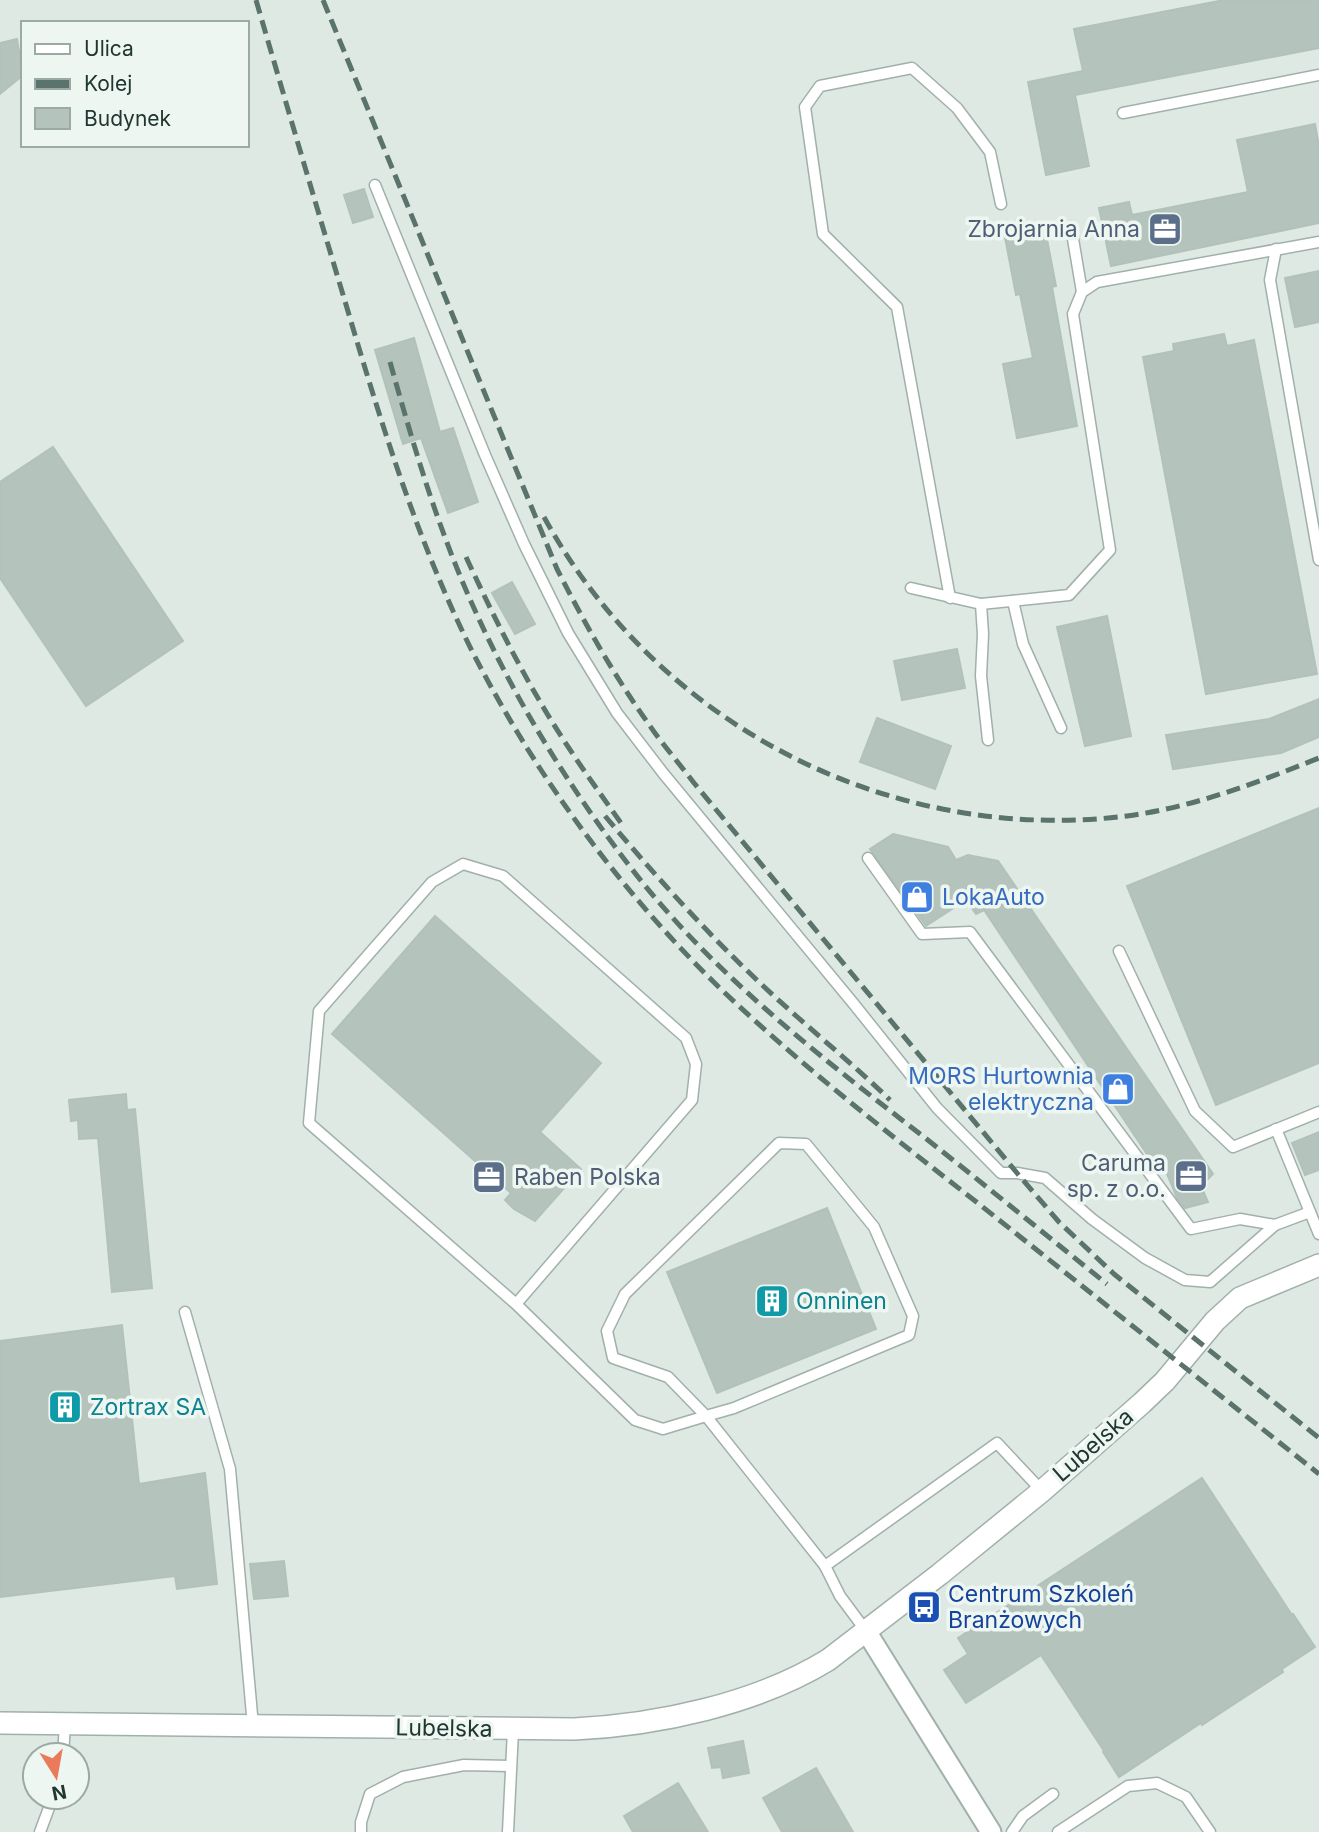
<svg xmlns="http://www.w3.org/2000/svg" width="1319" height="1832" font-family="Inter,sans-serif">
<rect width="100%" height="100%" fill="#dee9e4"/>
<g fill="#b4c3bc" stroke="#b1c2ba" stroke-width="2">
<path d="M1224 0H1319V48L1075 95 1089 166 1046 175 1028 82 1083 71 1074 29Z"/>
<path d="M17 39 23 75 0 94V43Z"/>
<path d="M1315 124 1319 146V223L1111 266 1099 208 1129 202 1132 215 1248 192 1237 140Z"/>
<path d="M364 189 373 217 353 223 344 195Z"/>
<path d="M1044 224 1056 286 1052 287 1077 426 1017 438 1003 364 1033 358 1020 294 1016 295 1004 232Z"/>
<path d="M1319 271V322L1295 327 1285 278Z"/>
<path d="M1224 334 1227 346 1254 340 1317 674 1206 694 1143 357 1174 351 1173 344Z"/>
<path d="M414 338 440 432 453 428 478 502 448 513 421 438 403 444 375 350Z"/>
<path d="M53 447 183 641 86 706 0 578V482Z"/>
<path d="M512 582 535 624 515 634 492 593Z"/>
<path d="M1107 616 1131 736 1085 746 1057 627Z"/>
<path d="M957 649 965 688 902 700 894 661Z"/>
<path d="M1319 699V737L1281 753 1173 769 1166 735 1269 719Z"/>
<path d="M877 718 951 746 935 789 860 762Z"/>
<path d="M1319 808V1063L1216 1105 1127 886Z"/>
<path d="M893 834 948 847 956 860 968 855 998 861 1213 1174 1201 1186 1208 1202 1185 1208 1177 1198 1163 1164 1155 1166 984 910 976 914 966 900 926 926 870 849Z"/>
<path d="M435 916 601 1063 540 1132 581 1169 535 1221 514 1209 505 1200 511 1193 332 1034Z"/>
<path d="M126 1094 127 1110 135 1109 152 1288 112 1292 98 1138 79 1139 78 1120 71 1121 69 1100Z"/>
<path d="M1319 1132V1170L1305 1175 1292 1143Z"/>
<path d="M827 1208 876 1329 717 1393 667 1272Z"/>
<path d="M122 1325 139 1484 205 1473 217 1584 177 1589 175 1576 0 1597V1341Z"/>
<path d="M1202 1478 1292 1615 1293 1614 1315 1647 1282 1669 1283 1672 1251 1693 1202 1725 1201 1723 1119 1777 1103 1752 1104 1751 1041 1655 966 1703 944 1670 968 1654 958 1638Z"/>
<path d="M284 1561 288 1596 254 1599 250 1564Z"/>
<path d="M743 1741 749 1773 723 1778 721 1767 712 1768 708 1748Z"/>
<path d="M816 1768 853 1832H782L763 1798Z"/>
<path d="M678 1783 708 1832H633L624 1816Z"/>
</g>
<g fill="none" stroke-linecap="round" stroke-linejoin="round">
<g stroke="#a1b0ab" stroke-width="13">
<g id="service">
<path d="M1123 113 1319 75"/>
<path d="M375 185 485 455 524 544 568 633 617 713 663 773 853 1003 937 1108 1001 1173H1017L1045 1178 1092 1219 1145 1258 1185 1280 1210 1282 1275 1225 1310 1212"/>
<path d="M1071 227 1082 292"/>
<path d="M1276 249 1270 280 1319 560"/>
<path d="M911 588 981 604 1069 595 1110 550 1073 314 1082 292 1097 282 1319 242"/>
<path d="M950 598 897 307 823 234 805 107 820 86 912 68 957 108 990 152 1001 204"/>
<path d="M1013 601 1023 644 1061 728"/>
<path d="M981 604 983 634 981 676 988 740"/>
<path d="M868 858 922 934 970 932 1191 1229 1240 1219 1275 1225"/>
<path d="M1119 951 1195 1111 1233 1147 1319 1112"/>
<path d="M1276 1129 1319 1234"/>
<path d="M779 1143 806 1144 874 1227 913 1316 909 1335 734 1408 706 1416 668 1377 613 1358 607 1331 625 1294Z"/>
<path d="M516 1304 309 1123 319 1011 432 882 463 864 503 876 686 1038 696 1064 692 1100 516 1304 635 1420 663 1429 706 1416 825 1566 840 1596 866 1631"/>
<path d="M185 1312 230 1469 253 1726"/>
<path d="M825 1566 997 1443 1042 1491"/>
<path d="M63 1755 65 1724"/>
<path d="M40 1832 53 1797"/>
<path d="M361 1832V1822L370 1794 403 1777 464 1765 510 1766"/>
<path d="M508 1832 513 1730"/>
<path d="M1012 1832 1023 1816 1053 1794"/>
<path d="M1058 1832 1128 1786 1157 1783 1186 1797 1210 1832"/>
</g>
</g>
<g stroke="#a1b0ab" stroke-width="23">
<path id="minor" d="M866 1631 991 1832"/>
</g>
<g stroke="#a1b0ab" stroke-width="24">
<path id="tertiary" d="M0 1723 574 1729C658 1725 756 1704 828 1660L940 1574 1042 1491 1142 1403 1165 1381 1215 1321 1240 1298 1319 1265"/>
</g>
<use href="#service" stroke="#fff" stroke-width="10"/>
<use href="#minor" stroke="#fff" stroke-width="19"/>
<use href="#tertiary" stroke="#fff" stroke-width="21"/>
<g stroke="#5a736c" stroke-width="5" stroke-dasharray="14 7" stroke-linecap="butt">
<path d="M256 0C286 103 316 205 347 308 382 426 418 543 473 653 538 779 623 895 725 993 805 1069 892 1136 979 1204 1092 1294 1206 1384 1319 1474"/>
<path d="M323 0 557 569C584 622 613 674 648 723 662 744 679 763 694 783L1017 1173 1059 1222 1114 1274 1319 1438"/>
<path d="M390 362C407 422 424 482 446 540 489 656 553 766 628 864 710 972 818 1055 924 1137 985 1185 1046 1235 1107 1284"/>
<path d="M544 517C658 726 891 845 1127 816 1194 807 1256 783 1319 758"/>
<path d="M466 557C492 613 519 668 551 720 573 756 597 789 621 823"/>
<path d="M605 816C658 879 713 940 774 996 812 1031 852 1063 890 1100"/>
</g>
</g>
<defs>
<g id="office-square" transform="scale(1.75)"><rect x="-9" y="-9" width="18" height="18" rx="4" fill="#5c6f8a" stroke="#eef6f2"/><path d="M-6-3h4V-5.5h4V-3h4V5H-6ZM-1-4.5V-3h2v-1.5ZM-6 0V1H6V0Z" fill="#fff"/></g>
<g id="shop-square" transform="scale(1.75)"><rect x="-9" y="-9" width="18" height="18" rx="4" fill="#3f7fe0" stroke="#eef6f2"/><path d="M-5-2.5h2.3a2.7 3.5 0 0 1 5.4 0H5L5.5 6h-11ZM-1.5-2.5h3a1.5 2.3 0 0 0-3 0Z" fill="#fff"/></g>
<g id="building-square" transform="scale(1.75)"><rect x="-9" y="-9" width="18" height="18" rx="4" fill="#0f9aa8" stroke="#eef6f2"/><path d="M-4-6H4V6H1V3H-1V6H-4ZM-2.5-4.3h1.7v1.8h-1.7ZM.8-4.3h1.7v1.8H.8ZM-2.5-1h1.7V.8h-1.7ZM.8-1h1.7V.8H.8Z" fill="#fff"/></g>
<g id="bus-square" transform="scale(1.75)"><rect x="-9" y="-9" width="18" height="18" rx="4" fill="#1a4fb4" stroke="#eef6f2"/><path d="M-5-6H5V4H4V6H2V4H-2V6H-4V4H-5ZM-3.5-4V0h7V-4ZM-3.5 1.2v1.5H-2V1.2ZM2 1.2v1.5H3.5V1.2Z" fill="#fff"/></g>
</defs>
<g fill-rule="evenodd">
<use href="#office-square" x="1165" y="229"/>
<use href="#shop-square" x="917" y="897"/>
<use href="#shop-square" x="1118" y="1089"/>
<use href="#office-square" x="1191" y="1176"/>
<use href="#office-square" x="489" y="1177"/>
<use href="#building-square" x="772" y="1301"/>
<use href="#building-square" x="65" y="1407"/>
<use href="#bus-square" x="924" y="1607"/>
</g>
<g text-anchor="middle" stroke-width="7" stroke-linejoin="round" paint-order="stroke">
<g font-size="23" fill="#4e5e75" stroke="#eef6f2" text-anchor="end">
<text x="1140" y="237">Zbrojarnia Anna</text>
<text x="1166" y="1171">Caruma<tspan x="1166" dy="26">sp. z o.o.</tspan></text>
<text x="514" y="1185" text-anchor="start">Raben Polska</text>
</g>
<g font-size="23" fill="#366cbe" stroke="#eef6f2" text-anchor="start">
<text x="942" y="905">LokaAuto</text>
<text x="1094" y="1084" text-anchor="end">MORS Hurtownia<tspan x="1094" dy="26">elektryczna</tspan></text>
</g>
<g font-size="23" fill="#0d838f" stroke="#eef6f2" text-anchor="start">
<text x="796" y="1309">Onninen</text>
<text x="90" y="1415">Zortrax SA</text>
</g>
<g font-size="23" fill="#203731" stroke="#eef6f2">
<text transform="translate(1093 1445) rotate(-41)" y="8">Lubelska</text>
<text transform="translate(444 1728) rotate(1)" y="8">Lubelska</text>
</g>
<g font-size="23" fill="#164399" stroke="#eef6f2" text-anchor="start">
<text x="948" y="1602">Centrum Szkoleń<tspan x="948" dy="26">Branżowych</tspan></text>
</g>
</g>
<rect x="21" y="21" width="228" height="126" fill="#eef6f2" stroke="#9caaa5" stroke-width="2"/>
<rect x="35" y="44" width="35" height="10" fill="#ffffff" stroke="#9caaa5" stroke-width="2"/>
<text x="84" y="56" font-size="21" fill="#203731">Ulica</text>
<rect x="35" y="79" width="35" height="10" fill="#5a736c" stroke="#9caaa5" stroke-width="2"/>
<text x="84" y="91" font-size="21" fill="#203731">Kolej</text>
<rect x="35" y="108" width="35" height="21" fill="#b4c3bc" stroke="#9caaa5" stroke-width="2"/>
<text x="84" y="126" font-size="21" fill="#203731">Budynek</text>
<g transform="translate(56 1776) rotate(169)"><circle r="33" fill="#eef6f2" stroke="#9caaa5" stroke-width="2"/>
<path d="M0-5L12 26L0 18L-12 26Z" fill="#e97b5b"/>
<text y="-10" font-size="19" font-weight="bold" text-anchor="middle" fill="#203731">N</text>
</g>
</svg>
